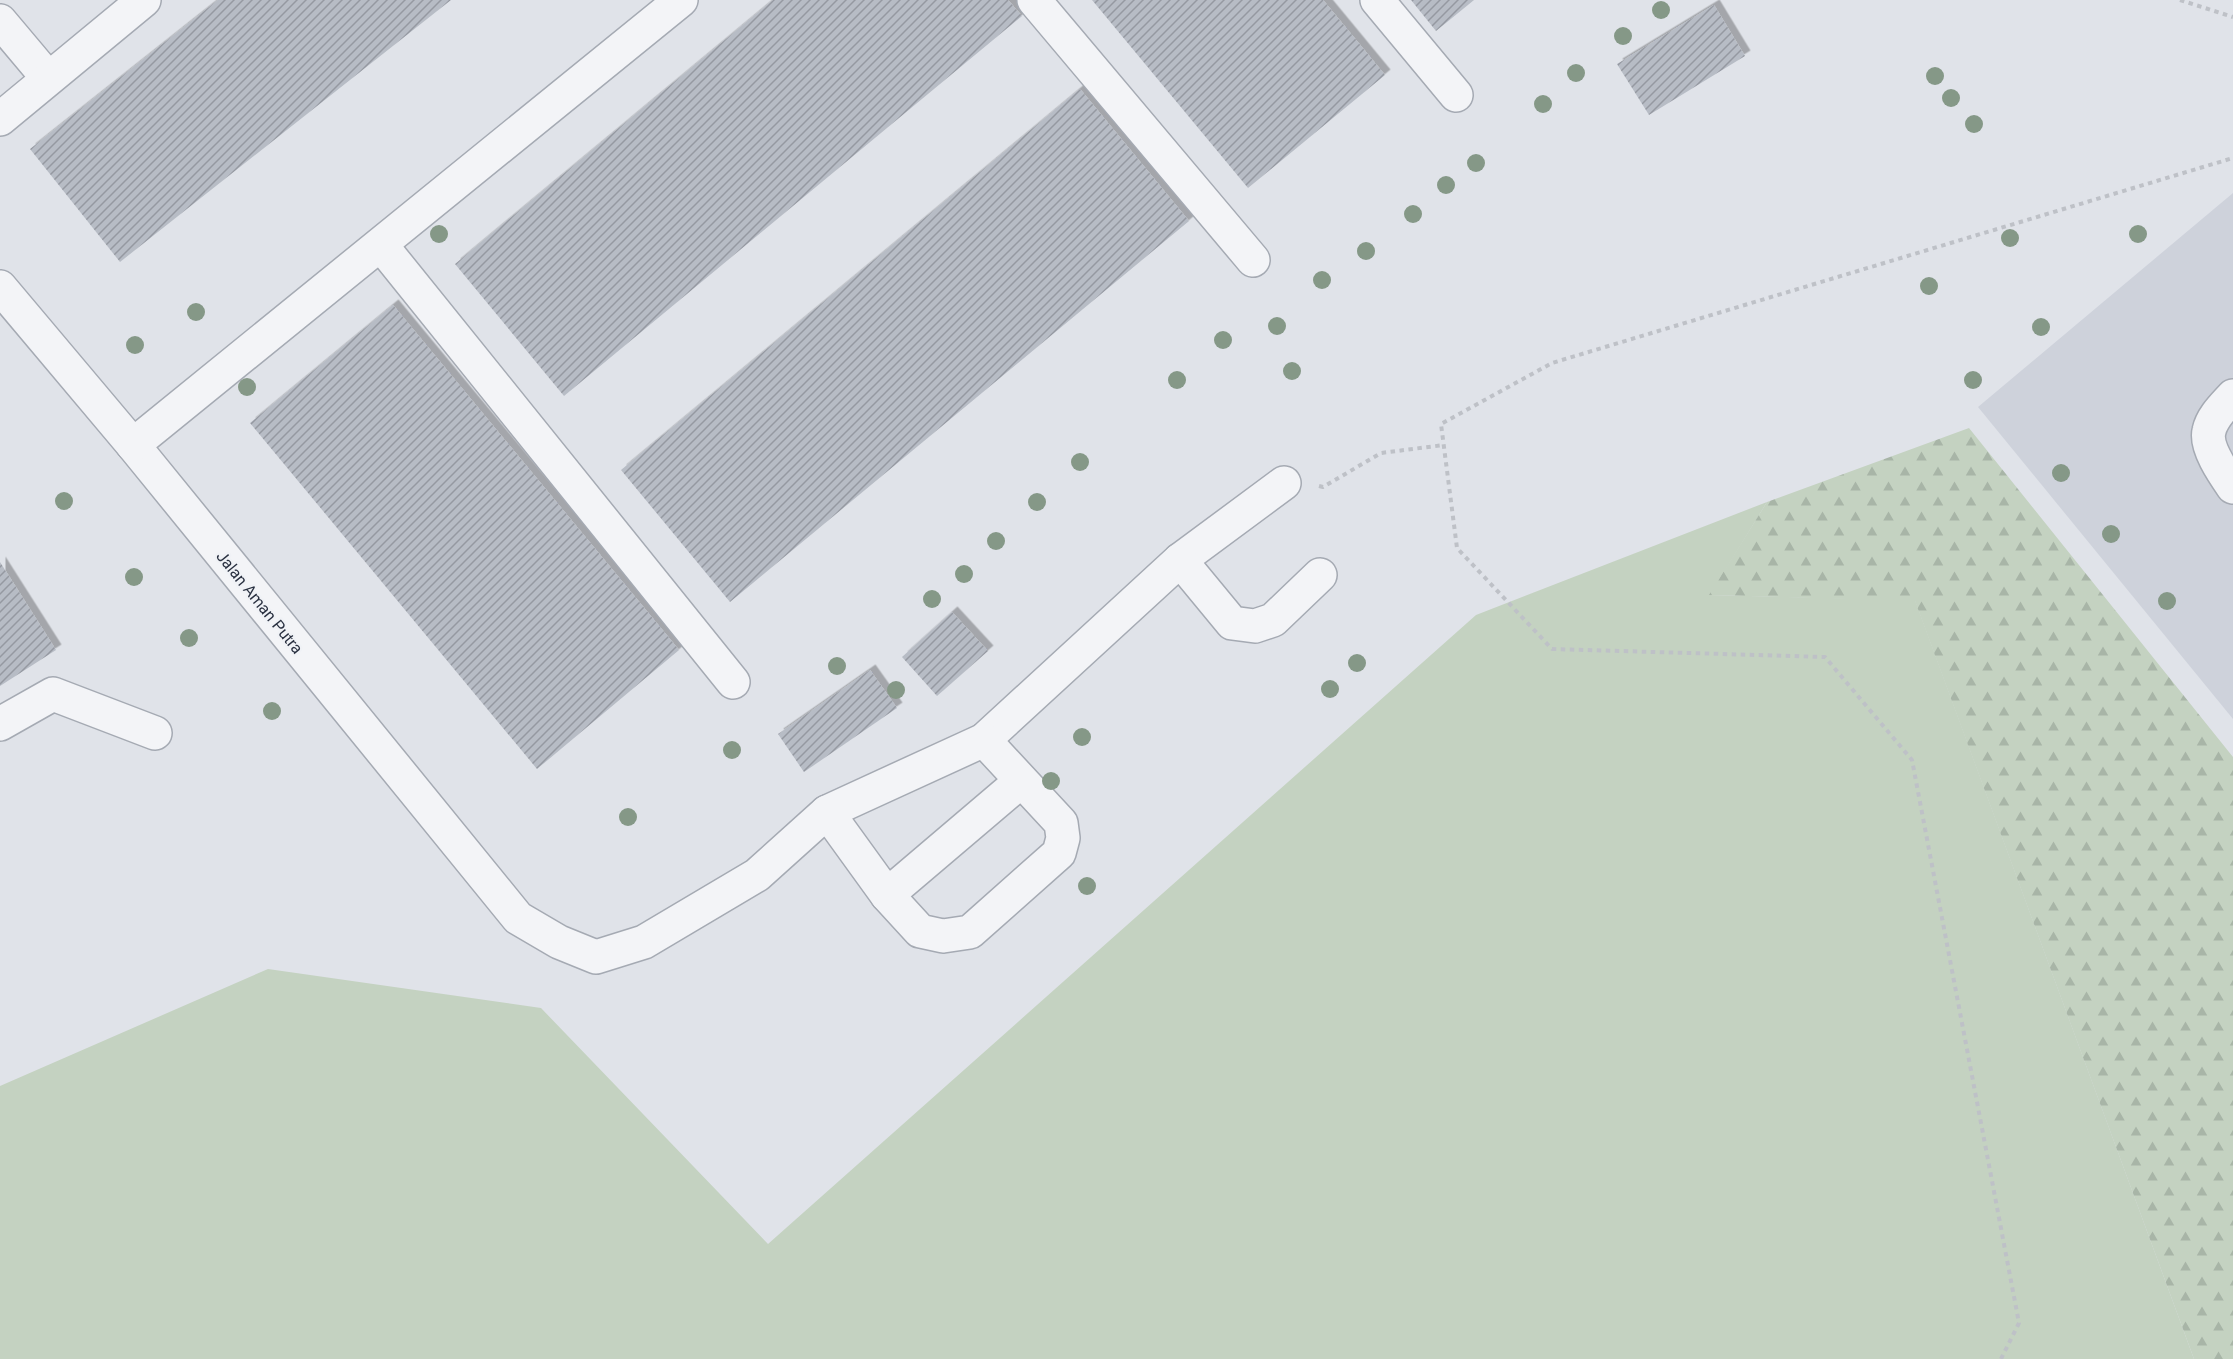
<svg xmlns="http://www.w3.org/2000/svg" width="2233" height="1359" font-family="Roboto,sans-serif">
<defs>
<pattern id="forest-firs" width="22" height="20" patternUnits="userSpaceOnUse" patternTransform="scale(1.5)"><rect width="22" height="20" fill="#c4d2c1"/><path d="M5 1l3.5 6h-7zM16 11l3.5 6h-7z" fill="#a8b5a7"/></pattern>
<pattern id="building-hatch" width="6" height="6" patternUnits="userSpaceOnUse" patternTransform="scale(1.5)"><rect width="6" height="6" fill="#b7bcc5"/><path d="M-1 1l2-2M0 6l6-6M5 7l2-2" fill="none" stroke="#9599a1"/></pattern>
<filter id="shadow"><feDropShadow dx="5.5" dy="-5.5" stdDeviation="0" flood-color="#0004"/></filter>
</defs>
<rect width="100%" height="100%" fill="#e0e3e9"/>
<path fill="#ced2db" d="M2233 193V719L1978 407Z"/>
<path fill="#c4d2c1" d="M1767 502 1710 595 1915 600 2194 1359H0V1086L268 969 541 1008 768 1244 1476 615Z"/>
<path fill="url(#forest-firs)" d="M1969 428 2233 757V1359H2194L1915 601 1709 595 1767 502Z"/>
<g fill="url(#building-hatch)" filter="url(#shadow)">
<path d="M218 0H451L120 262 30 149Z"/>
<path d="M773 0H1008L1022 16 564 396 455 264Z"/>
<path d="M1092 0H1323L1385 75 1248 188Z"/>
<path d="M1411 0H1474L1436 31Z"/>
<path d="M1714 5 1745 56 1649 115 1617 64Z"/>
<path d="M1080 89 1189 221 730 602 621 470Z"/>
<path d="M393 305 679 650 537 769 250 423Z"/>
<path d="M0 562 56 650 0 686Z"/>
<path d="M952 612 988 651 937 696 902 657Z"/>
<path d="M870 670 897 708 804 772 778 734Z"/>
</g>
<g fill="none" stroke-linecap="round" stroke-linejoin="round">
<g stroke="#a5aab3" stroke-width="36">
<g id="minor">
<path d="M1034 0 1253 260"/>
<path d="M1377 0 1456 95"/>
<path d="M0 21 48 78"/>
<path d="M0 119 144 0"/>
<path d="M381 245 733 682"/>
<path d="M0 287 133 445 518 918 559 942 596 957 644 942 757 875 827 812 984 740 1180 560 1284 483"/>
<path d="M2233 396C2224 406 2212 417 2209 431 2205 447 2224 474 2233 487"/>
<path d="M133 445 681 0"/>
<path d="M1180 560 1232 623 1255 626 1273 620 1320 575"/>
<path d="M0 724 53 694 155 733"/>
<path d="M827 812 887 895 920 931 943 936 970 932 1059 853 1063 838 1061 823 984 740"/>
<path d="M887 895 1021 781"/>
</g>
</g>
<g stroke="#bec1c7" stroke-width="4" stroke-dasharray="4.5 4.5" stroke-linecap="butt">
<path d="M2180 0 2233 17"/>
<path d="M1319 486 1323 487 1381 453 1444 445"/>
<path d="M2001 1359 2019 1323 1912 760 1825 657 1552 649 1457 548 1441 424 1552 363 2233 158"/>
</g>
<use href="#minor" stroke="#f3f4f7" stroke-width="33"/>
</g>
<g fill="#859887">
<circle cx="1661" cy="10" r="9"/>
<circle cx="1623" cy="36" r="9"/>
<circle cx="1576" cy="73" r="9"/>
<circle cx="1935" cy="76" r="9"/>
<circle cx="1951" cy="98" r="9"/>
<circle cx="1543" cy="104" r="9"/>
<circle cx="1974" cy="124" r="9"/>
<circle cx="1476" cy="163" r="9"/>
<circle cx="1446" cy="185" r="9"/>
<circle cx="1413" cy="214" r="9"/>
<circle cx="439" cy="234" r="9"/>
<circle cx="2138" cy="234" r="9"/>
<circle cx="2010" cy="238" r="9"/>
<circle cx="1366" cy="251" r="9"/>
<circle cx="1322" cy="280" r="9"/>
<circle cx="1929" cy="286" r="9"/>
<circle cx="196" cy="312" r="9"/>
<circle cx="1277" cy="326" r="9"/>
<circle cx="2041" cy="327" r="9"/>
<circle cx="1223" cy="340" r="9"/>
<circle cx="135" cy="345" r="9"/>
<circle cx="1292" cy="371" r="9"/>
<circle cx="1177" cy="380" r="9"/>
<circle cx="1973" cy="380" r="9"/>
<circle cx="247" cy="387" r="9"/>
<circle cx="1080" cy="462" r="9"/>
<circle cx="2061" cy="473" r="9"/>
<circle cx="64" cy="501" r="9"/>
<circle cx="1037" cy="502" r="9"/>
<circle cx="2111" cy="534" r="9"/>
<circle cx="996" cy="541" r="9"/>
<circle cx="964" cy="574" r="9"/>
<circle cx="134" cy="577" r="9"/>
<circle cx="932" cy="599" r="9"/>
<circle cx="2167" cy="601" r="9"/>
<circle cx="189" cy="638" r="9"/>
<circle cx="1357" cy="663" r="9"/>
<circle cx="837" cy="666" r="9"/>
<circle cx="1330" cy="689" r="9"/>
<circle cx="896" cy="690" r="9"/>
<circle cx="272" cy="711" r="9"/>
<circle cx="1082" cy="737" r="9"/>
<circle cx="732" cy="750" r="9"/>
<circle cx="1051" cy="781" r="9"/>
<circle cx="628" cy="817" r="9"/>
<circle cx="1087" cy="886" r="9"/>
</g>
<g text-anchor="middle" stroke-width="4.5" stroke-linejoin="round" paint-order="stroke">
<g font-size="16" fill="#293040" stroke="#f0f2f6">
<text transform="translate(260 602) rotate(51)" y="6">Jalan Aman Putra</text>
</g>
</g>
</svg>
